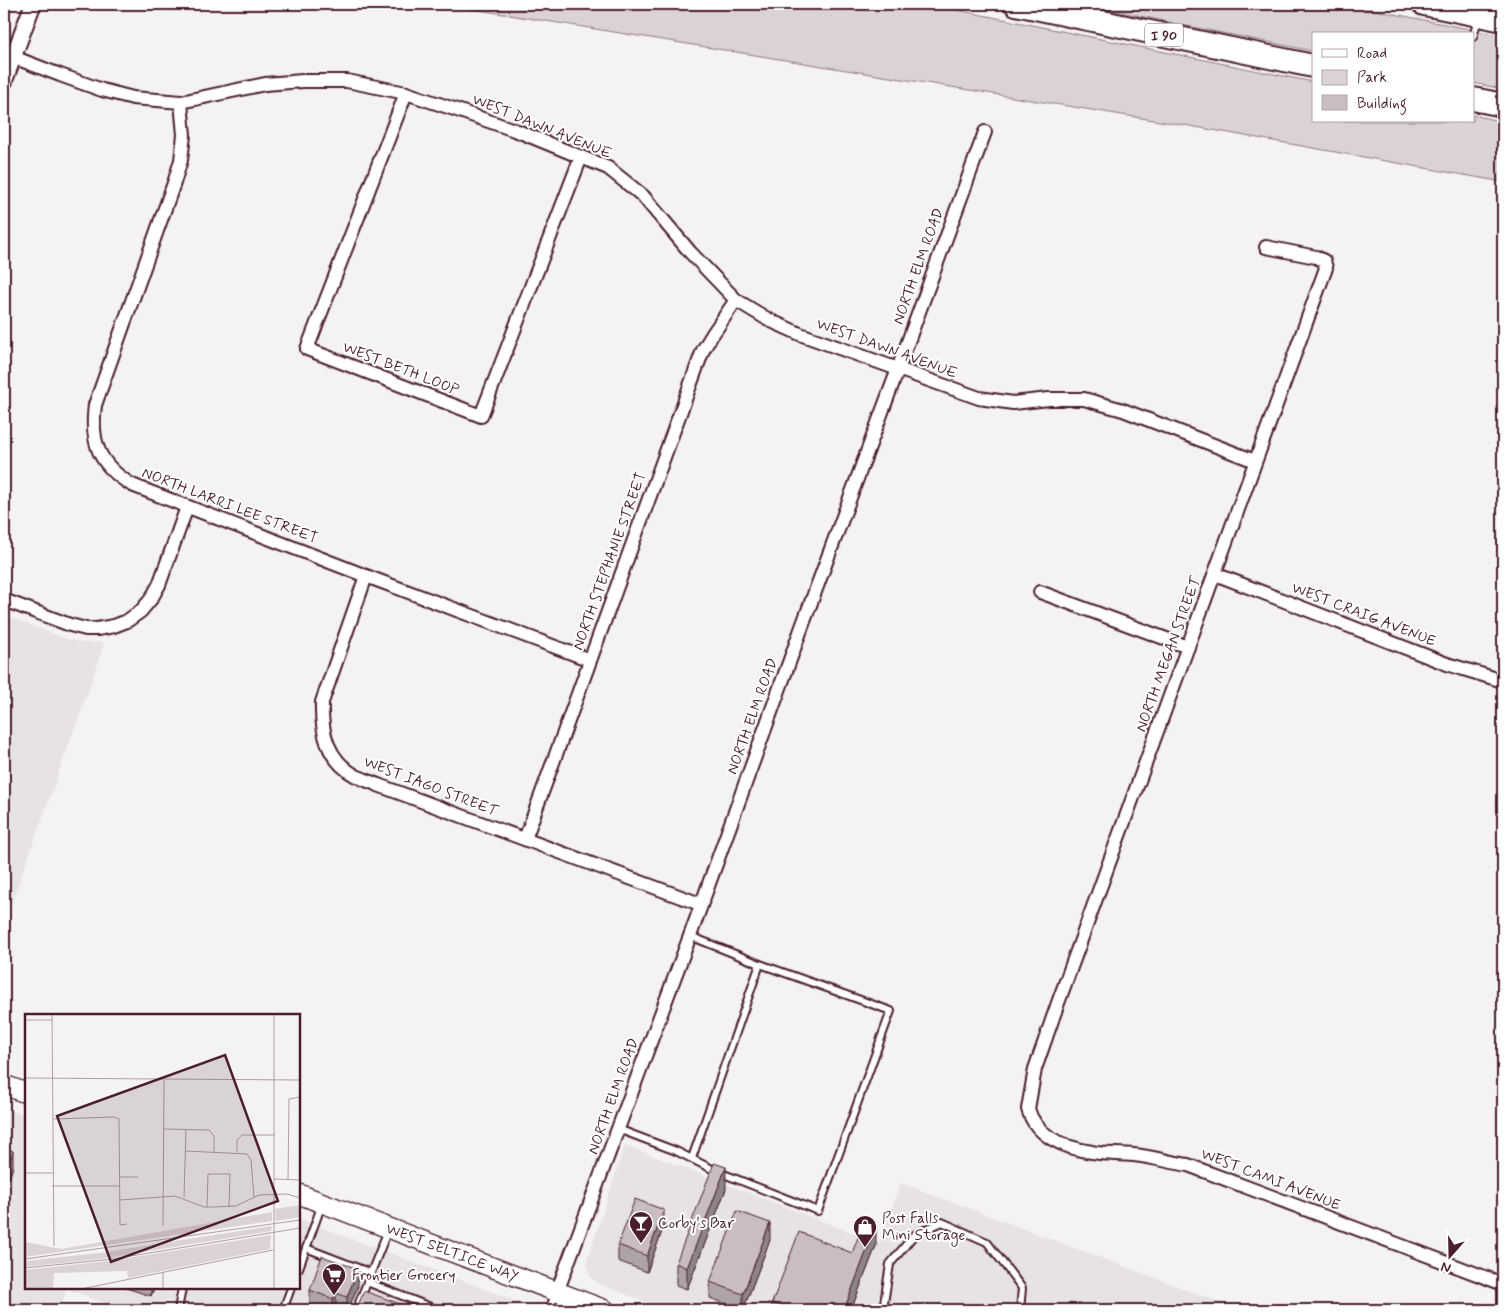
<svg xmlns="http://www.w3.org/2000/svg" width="1507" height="1314" font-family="Mynerve,sans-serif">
<rect width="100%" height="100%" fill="#f4f2f2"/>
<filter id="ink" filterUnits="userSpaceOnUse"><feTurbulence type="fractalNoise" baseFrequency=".02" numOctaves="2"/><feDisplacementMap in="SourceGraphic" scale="10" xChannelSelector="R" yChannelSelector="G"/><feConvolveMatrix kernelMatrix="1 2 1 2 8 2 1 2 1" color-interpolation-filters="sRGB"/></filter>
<g filter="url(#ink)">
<g fill="#e7e2e3">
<path d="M4 615 66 639 83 643 104 642 96 669 4 924Z"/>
<path d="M4 1108 26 1116V1288H299V1219L540 1310H194L166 1300 162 1310H124L67 1289 59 1310H4Z"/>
<path d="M625 1145 879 1243 901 1183 1241 1310H666L597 1283 590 1276 587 1266 588 1257Z"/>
</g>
<g fill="#dbd2d5" stroke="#927880">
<path d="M442 4H928L1313 82V121H1473V115L1503 122V182L1190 126Z"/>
<path d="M1084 4H1345L1503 36V89L1473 83V34H1313V51L1192 27Z"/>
</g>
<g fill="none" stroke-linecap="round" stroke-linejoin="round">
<g stroke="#4a1f2b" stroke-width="10">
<g id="service">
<path d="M1473 37 1478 19"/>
<path d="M618 1129 676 1151 716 1171 818 1211 891 1011 760 964 690 936"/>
<path d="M692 1158 760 964"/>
<path d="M306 1248 371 1273"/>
<path d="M299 1268 322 1204"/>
<path d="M367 1282 438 1310"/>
<path d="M178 1310 182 1288"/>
<path d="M283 1310 291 1288"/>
<path d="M356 1310 388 1230"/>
<path d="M548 1310 557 1293"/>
<path d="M883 1310 890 1264 914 1235 942 1222 987 1242 1022 1288 1020 1310"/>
</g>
</g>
<g stroke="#4a1f2b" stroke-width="16">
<g id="minor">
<path d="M4 55 13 57 60 75 102 90 133 98 181 102 265 84 303 81H347L406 93 454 109 520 132 608 168 643 196 690 252 736 300 769 320 800 334 979 398 1013 403 1049 399H1084L1123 410 1255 461"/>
<path d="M406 93 307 349 481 416 581 157"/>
<path d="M181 102 184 135 181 160 174 183 95 405C90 443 99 465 132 485L366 576 590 660"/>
<path d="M1266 247 1316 257 1324 261 1326 268 1058 1003 1035 1069 1028 1109C1036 1137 1066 1148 1092 1152 1106 1155 1120 1153 1134 1155 1152 1157 1170 1162 1188 1165L1503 1284"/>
<path d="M1215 574 1447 664 1503 681"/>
<path d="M366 576 322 702C321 732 327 760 356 776 363 779 371 782 378 785L700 904"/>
<path d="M1040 592 1188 647"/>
<path d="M4 600 70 625 86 629H97L114 626 127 621 141 611 151 599 159 585 187 507"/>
<path d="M525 839C585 676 643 512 703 350L712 335 736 300"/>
<path d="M557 1292 690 936 803 624 898 369 985 132"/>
</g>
</g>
<g stroke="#4a1f2b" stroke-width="19">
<path id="tertiary" d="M4 82 33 4"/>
</g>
<g stroke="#4a1f2b" stroke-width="22">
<g id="primary">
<path d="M4 1085 26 1093"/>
<path id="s1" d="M299 1194 605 1310"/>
</g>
</g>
<g stroke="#4a1f2b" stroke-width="26">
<g id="motorway">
<path d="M1016 4 1313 66"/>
<path d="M1424 4 1503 20"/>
<path d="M1473 99 1503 105"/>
</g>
</g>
<use href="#service" stroke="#fff" stroke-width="6"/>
<use href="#minor" stroke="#fff" stroke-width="12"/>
<use href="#tertiary" stroke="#fff" stroke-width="15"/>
<use href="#primary" stroke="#fff" stroke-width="19"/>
<use href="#motorway" stroke="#fff" stroke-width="22"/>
</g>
<g fill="#aea3a6" stroke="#4a1f2b">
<path d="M726 1189 687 1289 676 1285V1263Z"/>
<path d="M664 1226 647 1272 618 1261V1245Z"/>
<path d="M770 1240 743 1310 710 1298V1282Z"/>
<path d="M876 1246 851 1310H772V1303L852 1253Z"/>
<path d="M358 1286 348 1310H339L336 1309 335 1310H321L310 1306V1290Z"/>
<path d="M126 1288H154L151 1296Z"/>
</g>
<g fill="#8d8487" stroke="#4a1f2b">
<path d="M13 1151V1167L4 1195V1179Z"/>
<path d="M726 1167V1189L687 1289V1268Z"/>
<path d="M664 1210V1226L647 1272V1256Z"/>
<path d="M770 1223V1240L743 1310V1294Z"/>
<path d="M876 1226V1246L851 1310H844Z"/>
<path d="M358 1269V1286L348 1310H347V1297Z"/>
<path d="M151 1288H154L151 1296Z"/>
<path d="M336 1293V1309L335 1310H333V1299Z"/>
</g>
<g fill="#cabdc1" stroke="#4a1f2b">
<path d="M4 1148 13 1151 4 1179Z"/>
<path d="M714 1163 726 1167 687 1268 676 1263Z"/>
<path d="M635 1199 664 1210 647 1256 618 1245Z"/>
<path d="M737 1211 770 1223 743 1294 710 1282Z"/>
<path d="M864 1222 876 1226 844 1310H792L772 1303 799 1232 852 1253Z"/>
<path d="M322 1256 358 1269 347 1297 336 1293 333 1299 310 1290Z"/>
<path d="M364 1291 417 1310H356Z"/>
</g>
</g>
<defs>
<g id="bar-pin" transform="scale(1.25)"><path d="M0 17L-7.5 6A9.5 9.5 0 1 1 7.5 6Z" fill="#4a1f2b" stroke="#fff"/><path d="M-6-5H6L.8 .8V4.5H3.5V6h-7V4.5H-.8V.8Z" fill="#fff"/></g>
<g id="shop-pin" transform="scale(1.25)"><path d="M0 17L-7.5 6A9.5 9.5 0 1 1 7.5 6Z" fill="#4a1f2b" stroke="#fff"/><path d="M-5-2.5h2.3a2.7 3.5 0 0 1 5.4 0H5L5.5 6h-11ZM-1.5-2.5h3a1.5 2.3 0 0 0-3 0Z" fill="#fff"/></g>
<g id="supermarket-pin" transform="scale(1.25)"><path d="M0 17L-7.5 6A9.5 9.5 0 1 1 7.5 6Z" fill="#4a1f2b" stroke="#fff"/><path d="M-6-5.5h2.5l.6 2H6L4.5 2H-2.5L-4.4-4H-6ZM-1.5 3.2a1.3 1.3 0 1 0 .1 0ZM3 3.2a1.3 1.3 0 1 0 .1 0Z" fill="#fff"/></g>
</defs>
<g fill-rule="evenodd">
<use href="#bar-pin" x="641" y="1223"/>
<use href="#shop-pin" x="865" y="1227"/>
<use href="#supermarket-pin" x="334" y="1275"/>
</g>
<g text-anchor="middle" stroke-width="4" stroke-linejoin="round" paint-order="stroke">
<rect fill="#fff" stroke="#80626b" stroke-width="1" x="1145" y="23.5" width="38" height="23" rx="4"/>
<g font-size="14" font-weight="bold" fill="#4a1f2b">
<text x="1164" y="40">I 90</text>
</g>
<g font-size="15" fill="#4a1f2b" stroke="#fff">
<text transform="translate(542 126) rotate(22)" y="5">WEST DAWN AVENUE</text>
<text transform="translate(918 266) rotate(-70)" y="5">NORTH ELM ROAD</text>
<text transform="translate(887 348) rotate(20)" y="5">WEST DAWN AVENUE</text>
<text transform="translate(401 368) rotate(21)" y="5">WEST BETH LOOP</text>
<text transform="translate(230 505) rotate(21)" y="5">NORTH LARRI LEE STREET</text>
<text transform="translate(609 561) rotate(-70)" y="5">NORTH STEPHANIE STREET</text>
<text transform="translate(1364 614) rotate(21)" y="5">WEST CRAIG AVENUE</text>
<text transform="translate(1168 654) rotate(-70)" y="5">NORTH MEGAN STREET</text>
<text transform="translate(752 716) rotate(-70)" y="5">NORTH ELM ROAD</text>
<text transform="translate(431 786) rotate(21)" y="5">WEST IAGO STREET</text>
<text transform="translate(613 1096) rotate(-70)" y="5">NORTH ELM ROAD</text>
<text transform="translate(1271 1179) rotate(21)" y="5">WEST CAMI AVENUE</text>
<text dy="5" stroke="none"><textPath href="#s1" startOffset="164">WEST SELTICE WAY</textPath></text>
</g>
<g font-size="15" fill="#4a1f2b" stroke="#fff" text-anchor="start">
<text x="882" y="1223">Post Falls<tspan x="882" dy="17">Mini Storage</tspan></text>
<text x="658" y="1228">Corby's Bar</text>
<text x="352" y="1280">Frontier Grocery</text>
</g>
</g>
<g transform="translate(25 1014)">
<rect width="275" height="275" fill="#f4f2f2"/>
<path d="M275 191V203L251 207 250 195ZM247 198V207L0 243V228L36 235ZM247 212 246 217 75 245 0 253V247L74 239ZM246 221 245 235 103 264 102 257 29 259 28 275H0V256L84 247Z" fill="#dbd2d5"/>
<path fill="none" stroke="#b09ea2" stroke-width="1" d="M27 0 29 232M0 6H27M0 64 275 66M28 105 89 103 94 105 95 211 102 210M138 115 184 116 189 122V138M161 137 222 140 226 146 229 183M212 138V126L217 121H250M0 159H28M95 163H113M249 165 275 166M263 165 264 85 275 83M27 172H95M159 183 161 115M95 186 150 182 179 193H190L211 192 234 181 262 180 275 184M182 193 183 160H205L204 193M138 212 139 66M0 245 275 206M0 254 88 245 275 214M138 259V275M56 275 248 236M249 275V0"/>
<path fill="#4a1f2b" fill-opacity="0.15" stroke="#4a1f2b" stroke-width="2.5" d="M200 41 253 187 86 248 32 102Z"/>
<rect width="275" height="275" fill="none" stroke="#4a1f2b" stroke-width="2.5"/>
</g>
<rect width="1507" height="1314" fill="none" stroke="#fff" stroke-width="20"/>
<rect x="10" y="10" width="1487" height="1294" fill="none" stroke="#4a1f2b" stroke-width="2" filter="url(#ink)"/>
<rect x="1312" y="32" width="162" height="90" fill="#ffffff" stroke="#b7a5aa"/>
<rect x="1322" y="49" width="25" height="8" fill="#ffffff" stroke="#b7a5aa"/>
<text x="1357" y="58" font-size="15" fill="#4a1f2b">Road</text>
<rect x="1322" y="70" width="25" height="15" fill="#dbd2d5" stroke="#b7a5aa"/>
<text x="1357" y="82" font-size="15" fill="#4a1f2b">Park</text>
<rect x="1322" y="95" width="25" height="15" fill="#cabdc1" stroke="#b7a5aa"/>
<text x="1357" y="108" font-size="15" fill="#4a1f2b">Building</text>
<g transform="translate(1450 1256) rotate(200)" stroke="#ffffff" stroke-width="4" paint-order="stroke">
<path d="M0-4L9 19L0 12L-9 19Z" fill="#4a1f2b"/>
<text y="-8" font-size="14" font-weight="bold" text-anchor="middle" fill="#4a1f2b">N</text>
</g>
</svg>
